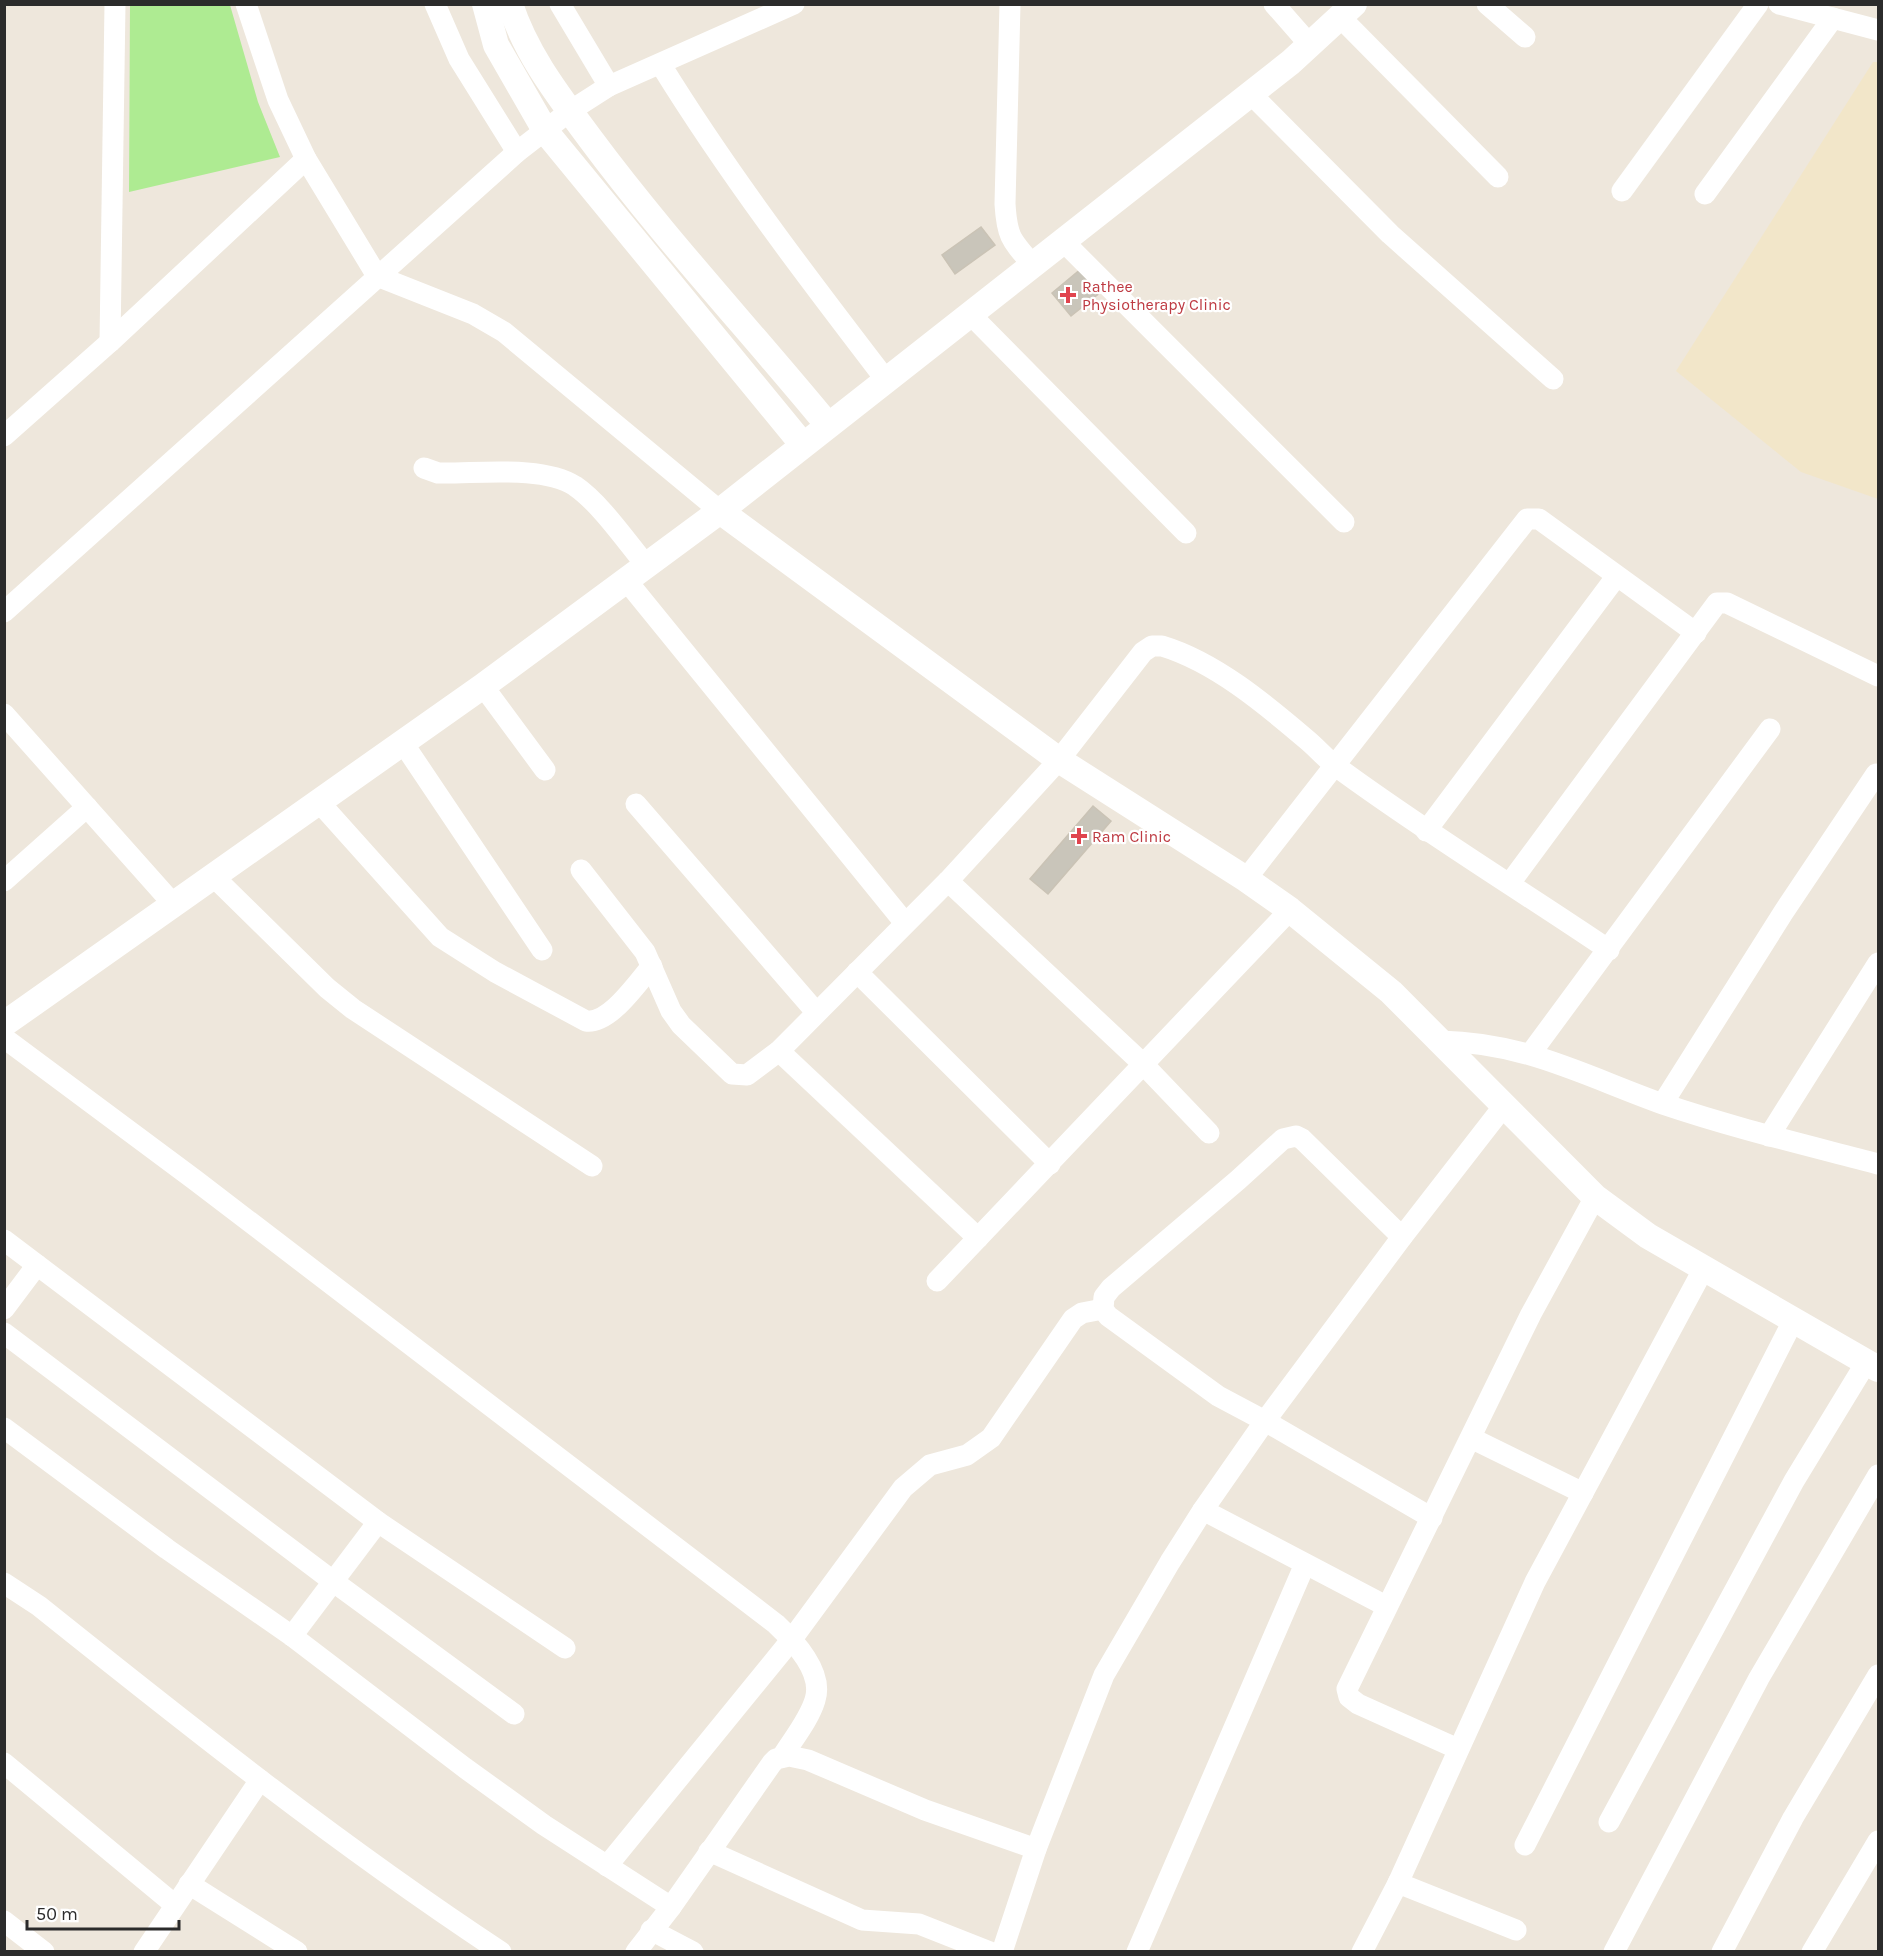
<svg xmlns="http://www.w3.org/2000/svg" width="1883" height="1956" font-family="Karla,sans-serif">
<rect width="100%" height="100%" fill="#eee7dc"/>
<path fill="#f2e6c9" d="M1873 62H1878V499L1801 472 1676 371Z"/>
<path fill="#aeeb92" d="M130 5H230L258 102 280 157 129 192Z"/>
<g fill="#c9c5ba" stroke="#cac3b5" stroke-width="1.5">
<path d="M981 227 995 245 955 274 942 255Z"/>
<path d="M1082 268 1101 292 1071 316 1052 293Z"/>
<path d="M1093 806 1111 821 1048 894 1030 879Z"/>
</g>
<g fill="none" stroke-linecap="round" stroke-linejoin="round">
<g stroke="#fff" stroke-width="21">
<path d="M246 4 278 100 306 159 377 276 473 314 504 332 720 511"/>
<path d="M435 4 459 59 517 152"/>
<path d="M560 4 609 86"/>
<path d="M1010 4 1005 204C1007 237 1011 240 1033 265"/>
<path d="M1274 4 1310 45"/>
<path d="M1487 4 1525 37"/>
<path d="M1779 4 1878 30"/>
<path d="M1340 17 1498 177"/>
<path d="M661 65C729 175 807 277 886 380"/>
<path d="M1251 94 1390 234 1553 379"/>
<path d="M1622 191 1758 4"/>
<path d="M1705 194 1833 18"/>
<path d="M1063 241 1344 522"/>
<path d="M970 314 1186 533"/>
<path d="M110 342 115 4"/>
<path d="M4 436 110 342 306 159"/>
<path d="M424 468 438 473C477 474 542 465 575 486 600 503 626 541 646 565"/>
<path d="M626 580 905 923"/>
<path d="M4 612 517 152 570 111 609 86 794 4"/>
<path d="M483 686 545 770"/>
<path d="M4 714 174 905"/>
<path d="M403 743 542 950"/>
<path d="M319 802 440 937 495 972 586 1021C610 1024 637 983 652 966"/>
<path d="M636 804 816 1012"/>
<path d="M1426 831 1616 577"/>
<path d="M581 870 645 952 671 1011 681 1025 732 1074 747 1075 779 1051 948 881 1059 760 1143 652 1152 646H1162C1215 662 1265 704 1306 739 1317 748 1326 759 1337 767 1425 832 1519 889 1609 950"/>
<path d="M214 877 327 988 353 1009 592 1166"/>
<path d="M1246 879 1527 519H1539L1696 633"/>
<path d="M4 881 87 807"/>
<path d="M948 881 1142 1063 1209 1133"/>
<path d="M1510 883 1717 603H1727L1878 676"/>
<path d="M857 972 1050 1164"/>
<path d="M4 1038 195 1180 776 1624C794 1641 824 1672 815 1700 809 1720 793 1739 782 1757"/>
<path d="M1441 1041C1527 1043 1585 1076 1663 1104 1734 1128 1806 1145 1878 1164"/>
<path d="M779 1051 978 1238"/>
<path d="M1531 1053 1770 729"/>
<path d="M1663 1103 1783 913 1876 774"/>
<path d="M1769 1136 1878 963"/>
<path d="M1402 1237 1302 1139 1296 1136 1283 1139 1238 1180 1111 1288 1104 1297 1103 1309 1108 1316 1218 1396 1265 1421 1432 1518"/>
<path d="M4 1240 378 1522 565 1648"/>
<path d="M937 1281 1290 910"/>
<path d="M4 1309 37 1265"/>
<path d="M4 1333 334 1582 514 1714"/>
<path d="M4 1428 167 1549 292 1636 465 1768 544 1825 671 1907"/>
<path d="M1471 1438 1583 1493"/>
<path d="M1203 1510 1386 1606"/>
<path d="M4 1583 39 1606C189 1726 340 1846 501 1952"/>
<path d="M292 1636 378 1522"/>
<path d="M1458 1749 1358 1704 1349 1697 1347 1689 1531 1314 1595 1197"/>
<path d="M4 1763 175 1905"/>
<path d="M1609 1822 1794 1481 1867 1361"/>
<path d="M1525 1845 1794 1319"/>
<path d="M709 1851 862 1920 919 1924 990 1952"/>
<path d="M607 1866 792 1639 903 1488 930 1465 967 1455 991 1438 1073 1319 1082 1313 1103 1309"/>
<path d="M1398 1883 1516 1930"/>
<path d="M189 1884 297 1952"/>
<path d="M4 1921 44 1952"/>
<path d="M651 1930 693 1952"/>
<path d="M144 1952 260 1780"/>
<path d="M636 1952 671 1907 772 1763 776 1759 789 1756 808 1760 925 1810 1036 1849"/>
<path d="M1002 1952 1036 1849 1104 1675 1170 1562 1203 1510 1265 1421 1402 1237 1503 1107"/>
<path d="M1137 1952 1305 1564"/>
<path d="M1362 1952 1398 1883 1535 1582 1704 1268"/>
<path d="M1614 1952 1759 1678 1878 1475"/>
<path d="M1722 1952 1793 1818 1878 1675"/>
<path d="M1812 1952 1878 1841"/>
</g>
<g stroke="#fff" stroke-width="26">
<path d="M485 4 496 45 546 132 803 445"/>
<path d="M510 4C526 54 558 95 589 137 663 237 748 328 827 424"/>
<path d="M720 511 1059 760 1246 879 1290 910 1391 992 1595 1197 1648 1236 1878 1369"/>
<path d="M4 1024 483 686 720 511 1291 62 1354 4"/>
</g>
</g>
<g fill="#e0444e" stroke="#fff" stroke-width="2">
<path d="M1065 286h6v6h6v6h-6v6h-6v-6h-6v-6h6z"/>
<path d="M1076 827h6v6h6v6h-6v6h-6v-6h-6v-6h6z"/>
</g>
<g text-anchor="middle" stroke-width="4.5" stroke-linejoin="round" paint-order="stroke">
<g font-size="16" fill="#be3a42" stroke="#fff" text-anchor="start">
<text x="1082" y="292">Rathee<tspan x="1082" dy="18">Physiotherapy Clinic</tspan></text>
<text x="1092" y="842">Ram Clinic</text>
</g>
</g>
<rect width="1883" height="1956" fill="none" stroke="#2b2b2b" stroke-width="12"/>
<path d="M27 1920v9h152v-9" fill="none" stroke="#2b2b2b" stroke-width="3"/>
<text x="36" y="1920" font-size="18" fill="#2b2b2b" stroke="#ffffff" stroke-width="4.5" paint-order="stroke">50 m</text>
</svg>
